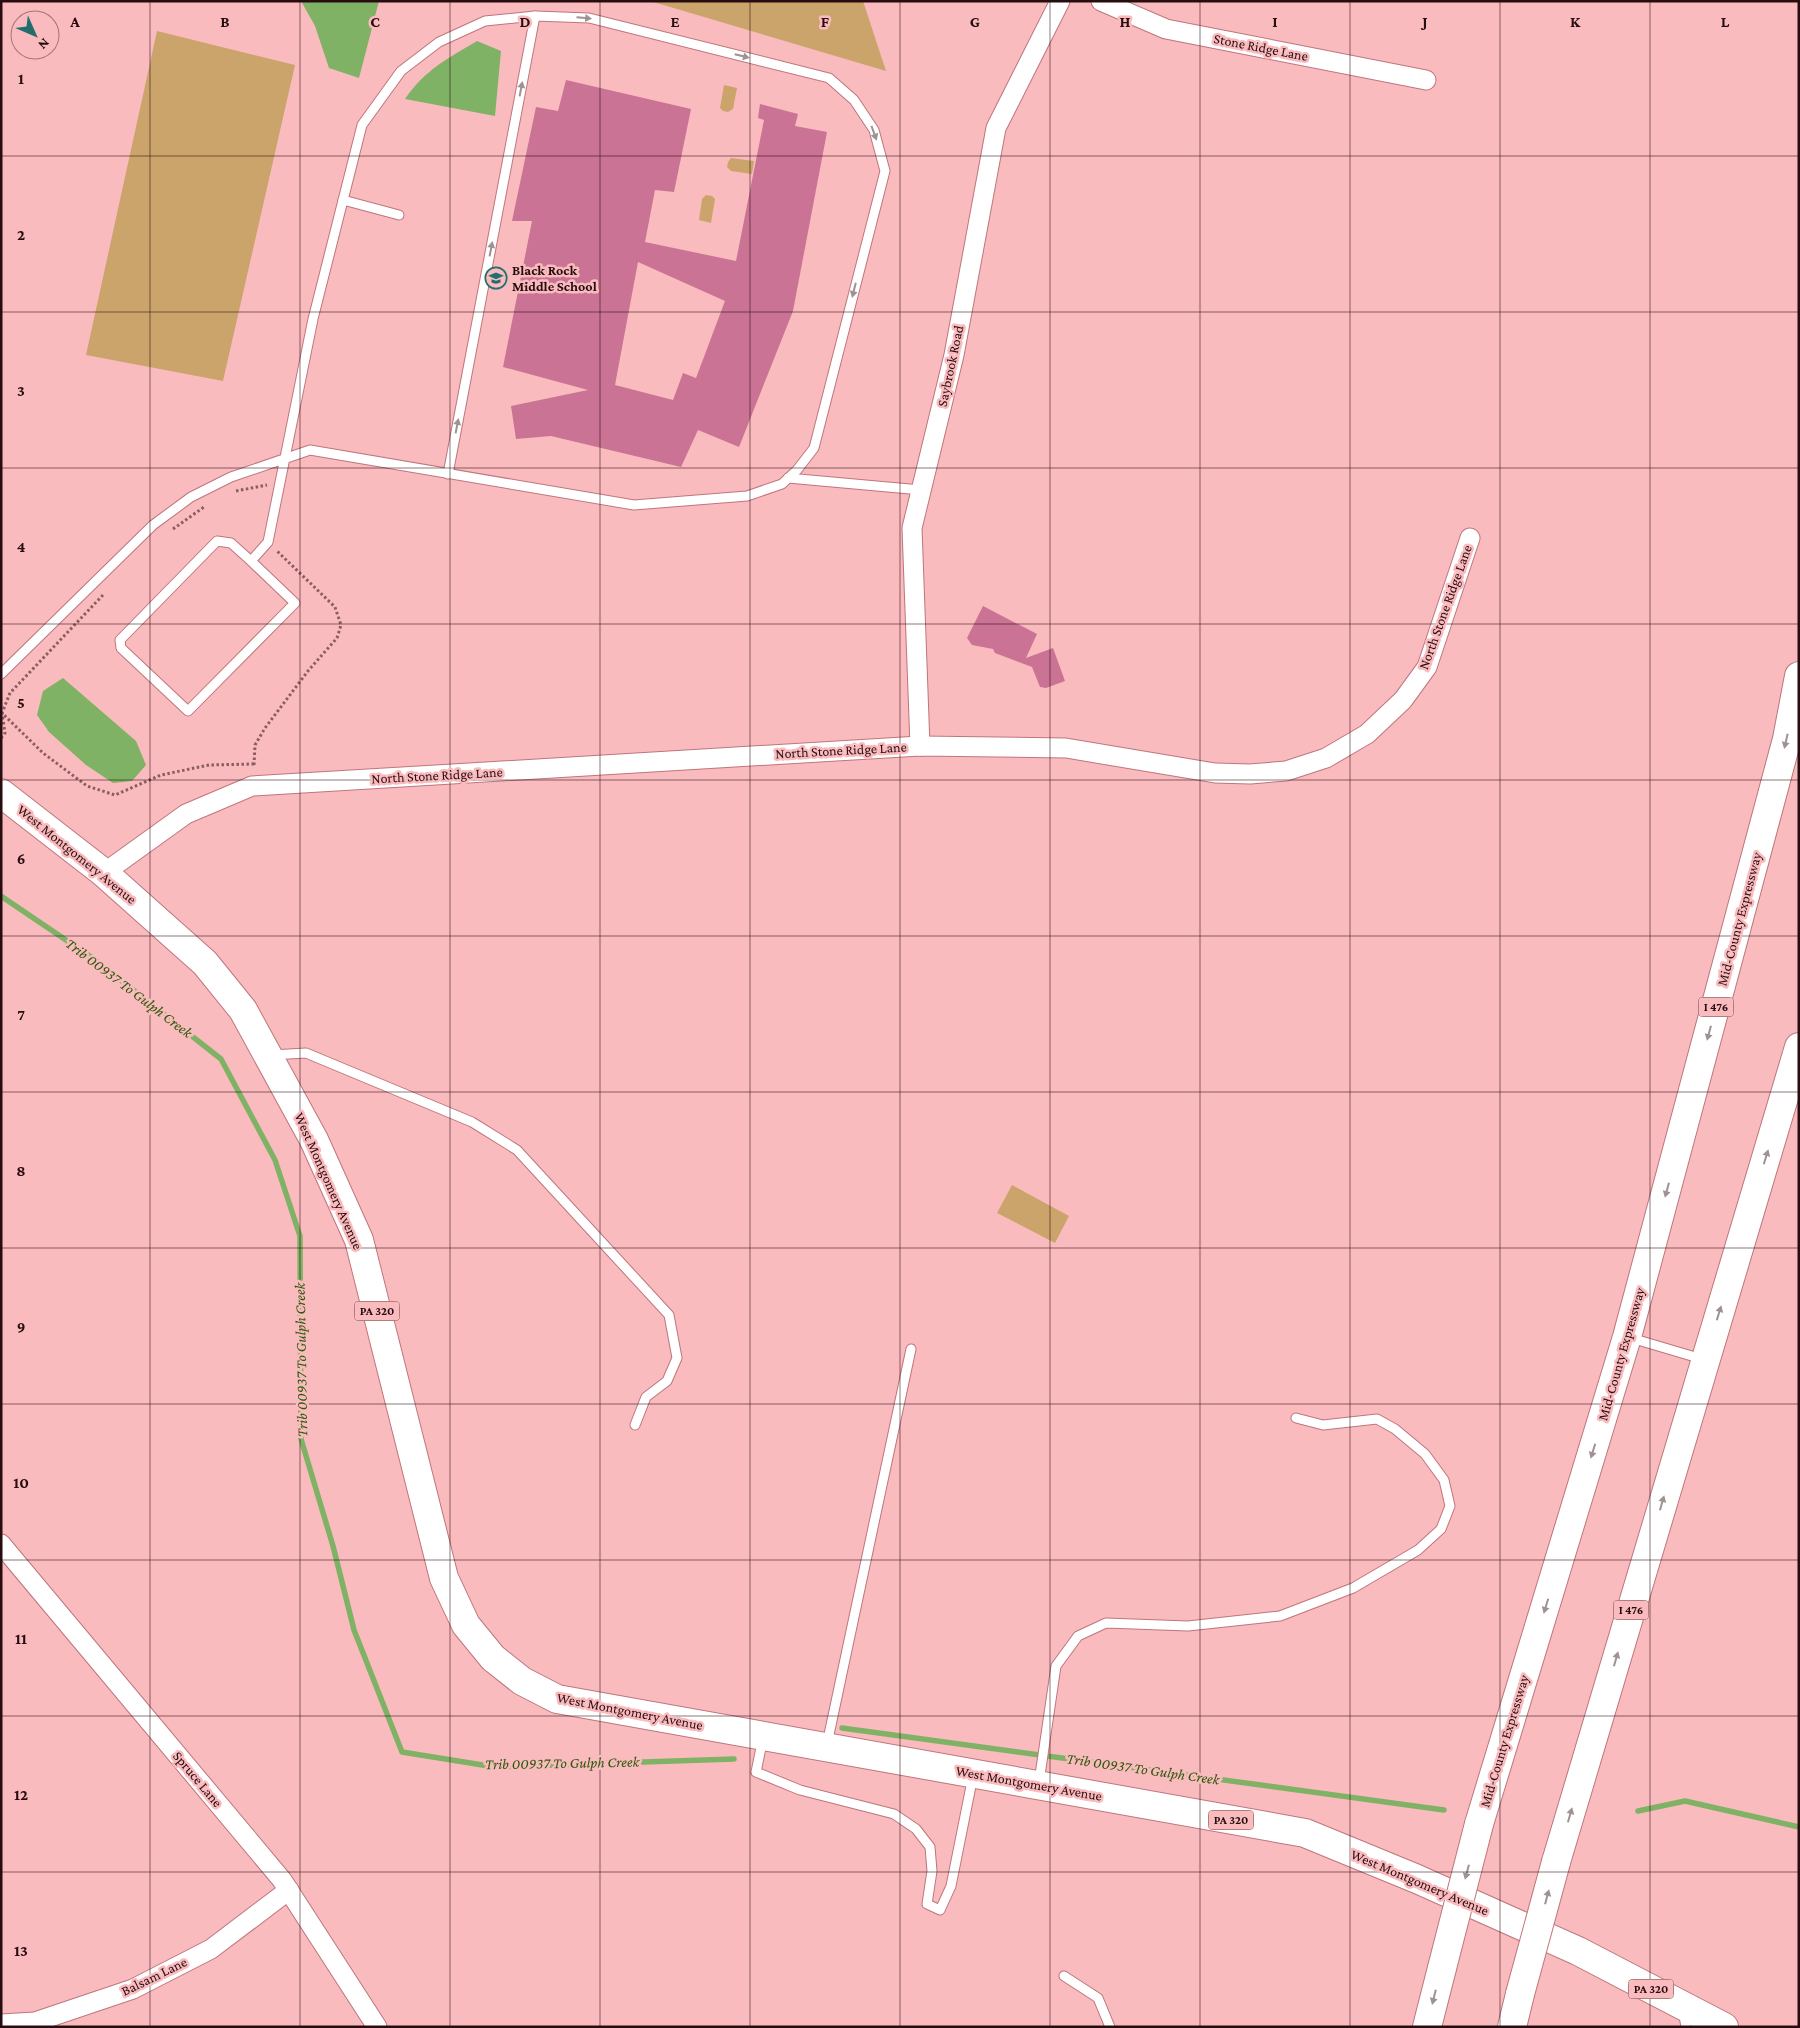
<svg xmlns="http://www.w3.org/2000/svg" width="1800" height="2028" font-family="'Crimson Pro',serif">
<rect width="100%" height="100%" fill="#fabbbe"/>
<g fill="#cba46c">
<path d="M650 1H863L886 71Z"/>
<path d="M157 31 295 65 223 381 86 355Z"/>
<path d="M724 85 737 88 733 109 728 112 723 111 720 108Z"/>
<path d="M731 158 754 161 752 174 731 171 727 167 728 162Z"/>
<path d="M706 195 712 196 715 199 711 223 699 220 702 199Z"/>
<path d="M1012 1185 1069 1216 1055 1243 997 1213Z"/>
</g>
<g fill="#80b266">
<path d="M301 1H379L359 78 329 68 315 26Z"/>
<path d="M477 41 501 51 495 116 405 99C425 70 448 58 477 41Z"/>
<path d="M63 678 136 741 146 765 132 781 113 783 86 765 49 732 37 715 43 691Z"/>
</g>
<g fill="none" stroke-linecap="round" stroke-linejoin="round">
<g stroke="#80b266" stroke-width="5.5">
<path d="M1 896 94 959 221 1059 275 1160 300 1236 301 1439 333 1546 354 1630 402 1752 495 1767 734 1759"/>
<path d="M842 1728 1444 1810"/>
<path d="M1638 1811 1685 1801 1799 1827"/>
</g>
</g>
<g fill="#ca7395" fill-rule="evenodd">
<path d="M566 80 691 109 674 192 655 190 645 242 736 261 764 120 758 118 760 104 798 114 795 126 827 132 793 311 739 447 698 430 681 467 551 436 516 439 511 406 588 390 503 367 532 221H512L536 107 558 111ZM638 262 725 301 696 378 683 373 673 400 615 385Z"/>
<path d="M983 606 1037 634 1026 658 1053 648 1065 681 1046 688 1040 687 1032 667 995 653 993 649 972 645 967 638Z"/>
</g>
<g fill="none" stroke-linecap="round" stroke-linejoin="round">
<g stroke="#be767b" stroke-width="11">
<g id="lane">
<path d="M343 200 399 215"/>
<path d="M448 474 535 16"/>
<path d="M788 478 921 490"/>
<path d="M1 674 153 525 191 497 231 477 310 450 634 505 747 496 782 484 797 470 814 448 885 171 874 130 854 100 829 78 589 18 535 16 485 21 439 42 401 71 362 125 313 319 268 542 251 561 231 543 217 541 120 640 121 648 188 711 295 603 251 561"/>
<path d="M271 1055 306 1053 472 1122 517 1150 669 1315 677 1358 667 1381 646 1397 635 1425"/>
<path d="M1631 1338 1702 1359"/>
<path d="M763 1738 756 1772 800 1790 894 1814 916 1829 930 1847 932 1871 927 1904 940 1910 951 1886 973 1776"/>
<path d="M827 1744 911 1349"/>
<path d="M1039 1782 1056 1666 1078 1636 1106 1623 1188 1626 1280 1616 1353 1588 1418 1550 1441 1529 1450 1506 1444 1480 1425 1454 1395 1429 1377 1419 1323 1425 1296 1418"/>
<path d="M1064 1976 1098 1998 1110 2027"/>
<path d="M1683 2010 1686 2027"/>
</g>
</g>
<g stroke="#be767b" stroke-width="21">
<g id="street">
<path d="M1101 1 1166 29 1426 80"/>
<path d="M920 746 912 528 954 355 996 128 1060 1"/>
<path d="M104 873 186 814 252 786 920 746 1066 748 1215 773 1250 774 1286 771 1326 758 1367 734 1403 700 1427 667 1470 538"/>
<path d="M1 1544 282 1880 377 2027"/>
<path d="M1 2024 35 2022 133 1989 211 1949 289 1890"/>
</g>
</g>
<g stroke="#be767b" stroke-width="30">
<path id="primary" d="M1 793 104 873 205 963 243 1010 314 1140 359 1240 444 1578 466 1625 493 1658 522 1681 557 1699 1305 1833 1417 1879 1578 1951 1724 2027"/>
</g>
<g stroke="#be767b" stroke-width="30">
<g id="highway">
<path d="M1479 1824 1627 1337 1787 739 1799 676"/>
<path d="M1556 1862 1799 1047"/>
<path d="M1427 2027 1442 1968"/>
<path d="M1512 2027 1520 1994"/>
</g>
</g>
<g stroke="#8a5e61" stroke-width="3" stroke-dasharray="2.5 2.5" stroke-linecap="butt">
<path d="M236 491 267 485"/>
<path d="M173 529 204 507"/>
<path d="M103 595 10 693 2 713 43 753 87 786 115 795 161 775 209 765 254 764"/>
<path d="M1 738 5 733 2 713"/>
<path d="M254 765 255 745 265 728 308 671 337 638 341 625 335 607 277 551"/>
</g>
<use href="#lane" stroke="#fff" stroke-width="9"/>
<use href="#street" stroke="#fff" stroke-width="19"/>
<use href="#primary" stroke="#fff" stroke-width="28"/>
<use href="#highway" stroke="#fff" stroke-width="28"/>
<g stroke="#be767b" stroke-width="30" stroke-linecap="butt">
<g id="highway-bridge">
<path d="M1442 1968 1479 1824"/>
<path d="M1520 1994 1556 1862"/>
</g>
</g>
<use href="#highway-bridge" stroke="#fff" stroke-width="28"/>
</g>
<defs><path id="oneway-solid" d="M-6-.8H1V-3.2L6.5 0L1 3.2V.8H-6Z" transform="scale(1.25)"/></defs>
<g fill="#9e9293">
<use href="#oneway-solid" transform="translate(584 18) rotate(5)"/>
<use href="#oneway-solid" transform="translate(742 56) rotate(14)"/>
<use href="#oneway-solid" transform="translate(521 89) rotate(-79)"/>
<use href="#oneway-solid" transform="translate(874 133) rotate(70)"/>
<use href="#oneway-solid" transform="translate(491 249) rotate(-79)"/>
<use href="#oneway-solid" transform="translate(854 290) rotate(104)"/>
<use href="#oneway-solid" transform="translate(457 426) rotate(-79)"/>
<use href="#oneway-solid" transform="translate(1786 741) rotate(103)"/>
<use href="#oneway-solid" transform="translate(1709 1033) rotate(105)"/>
<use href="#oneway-solid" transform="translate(1766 1157) rotate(-73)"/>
<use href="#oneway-solid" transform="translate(1667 1190) rotate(105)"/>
<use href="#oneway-solid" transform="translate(1719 1313) rotate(-73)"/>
<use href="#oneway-solid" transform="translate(1593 1451) rotate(107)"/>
<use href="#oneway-solid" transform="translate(1662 1503) rotate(-74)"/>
<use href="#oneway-solid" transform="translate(1546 1606) rotate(107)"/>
<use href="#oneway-solid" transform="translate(1616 1659) rotate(-74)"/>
<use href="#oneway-solid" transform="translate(1570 1815) rotate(-74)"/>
<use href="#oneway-solid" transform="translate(1467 1872) rotate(105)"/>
<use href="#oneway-solid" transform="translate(1547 1897) rotate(-75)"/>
<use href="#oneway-solid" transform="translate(1434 1997) rotate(104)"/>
</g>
<path fill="none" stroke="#280d10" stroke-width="1" stroke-opacity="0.55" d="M150 1V2027M300 1V2027M450 1V2027M600 1V2027M750 1V2027M900 1V2027M1050 1V2027M1200 1V2027M1350 1V2027M1500 1V2027M1650 1V2027M1 156H1799M1 312H1799M1 468H1799M1 624H1799M1 780H1799M1 936H1799M1 1092H1799M1 1248H1799M1 1404H1799M1 1560H1799M1 1716H1799M1 1872H1799"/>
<defs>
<g id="school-ring" transform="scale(1.125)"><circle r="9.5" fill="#fabbbe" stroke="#226e6e" stroke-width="1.5"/><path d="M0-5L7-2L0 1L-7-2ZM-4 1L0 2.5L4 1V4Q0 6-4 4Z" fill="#226e6e"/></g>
</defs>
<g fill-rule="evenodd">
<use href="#school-ring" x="496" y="278"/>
</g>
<g text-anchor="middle" stroke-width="5" stroke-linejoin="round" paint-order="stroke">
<g fill="#fabbbe" stroke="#674144" stroke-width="1">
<rect x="1698.5" y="997.5" width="35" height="19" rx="4"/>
<rect x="354.5" y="1301.5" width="45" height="19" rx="4"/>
<rect x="1613.5" y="1600.5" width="35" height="19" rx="4"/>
<rect x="1208.5" y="1810.5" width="45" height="19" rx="4"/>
<rect x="1628.5" y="1979.5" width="45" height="19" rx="4"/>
</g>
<g font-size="12" font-weight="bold" fill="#280d10">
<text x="1716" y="1011">I 476</text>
<text x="377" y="1315">PA 320</text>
<text x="1631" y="1614">I 476</text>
<text x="1231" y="1824">PA 320</text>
<text x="1651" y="1993">PA 320</text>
</g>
<g font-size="14" fill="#280d10" stroke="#fabbbe">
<text transform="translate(1261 47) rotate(11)" y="5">Stone Ridge Lane</text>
<text transform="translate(950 366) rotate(-78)" y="5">Saybrook Road</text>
<text transform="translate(1445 607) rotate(-70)" y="5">North Stone Ridge Lane</text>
<text transform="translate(841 750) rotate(-3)" y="5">North Stone Ridge Lane</text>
<text transform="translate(437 775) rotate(-3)" y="5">North Stone Ridge Lane</text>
<text transform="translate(77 854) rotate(39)" y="5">West Montgomery Avenue</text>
<text transform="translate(1739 919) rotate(-75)" y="5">Mid-County Expressway</text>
<text transform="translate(329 1181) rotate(66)" y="5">West Montgomery Avenue</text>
<text transform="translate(1621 1354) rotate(-74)" y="5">Mid-County Expressway</text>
<text transform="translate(630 1711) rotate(11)" y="5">West Montgomery Avenue</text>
<text transform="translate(1504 1741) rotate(-73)" y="5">Mid-County Expressway</text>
<text transform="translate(198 1779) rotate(50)" y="5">Spruce Lane</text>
<text transform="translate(1029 1783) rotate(10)" y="5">West Montgomery Avenue</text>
<text transform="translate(1420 1882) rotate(23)" y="5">West Montgomery Avenue</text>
<text transform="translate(154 1976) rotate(-26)" y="5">Balsam Lane</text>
</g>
<g font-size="14" font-weight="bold" fill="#280d10" stroke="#fabbbe" text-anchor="start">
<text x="512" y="275">Black Rock<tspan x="512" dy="16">Middle School</tspan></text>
</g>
<g font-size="15" font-style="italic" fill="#2b5908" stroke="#fabbbe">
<text transform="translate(129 988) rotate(37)" y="5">Trib 00937 To Gulph Creek</text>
<text transform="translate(301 1360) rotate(-91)" y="5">Trib 00937 To Gulph Creek</text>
<text transform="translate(562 1763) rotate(-1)" y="5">Trib 00937 To Gulph Creek</text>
<text transform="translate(1143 1769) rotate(8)" y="5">Trib 00937 To Gulph Creek</text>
</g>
</g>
<g font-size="16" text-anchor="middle" font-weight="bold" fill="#280d10" stroke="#fabbbe" stroke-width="5" stroke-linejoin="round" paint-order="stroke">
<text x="75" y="27">A</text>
<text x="225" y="27">B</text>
<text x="375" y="27">C</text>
<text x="525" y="27">D</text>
<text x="675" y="27">E</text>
<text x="825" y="27">F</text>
<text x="975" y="27">G</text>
<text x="1125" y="27">H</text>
<text x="1275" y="27">I</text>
<text x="1425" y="27">J</text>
<text x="1575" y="27">K</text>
<text x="1725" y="27">L</text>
<text x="21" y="84">1</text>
<text x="21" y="240">2</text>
<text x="21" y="396">3</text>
<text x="21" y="552">4</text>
<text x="21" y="708">5</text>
<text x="21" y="864">6</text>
<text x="21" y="1020">7</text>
<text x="21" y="1176">8</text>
<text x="21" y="1332">9</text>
<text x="21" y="1488">10</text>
<text x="21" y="1644">11</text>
<text x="21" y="1800">12</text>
<text x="21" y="1956">13</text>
</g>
<rect width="1800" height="2028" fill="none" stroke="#280d10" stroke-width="5"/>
<g transform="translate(35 35) rotate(135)"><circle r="24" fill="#fabbbe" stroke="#a67578"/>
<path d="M0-4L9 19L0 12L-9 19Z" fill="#226e6e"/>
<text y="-8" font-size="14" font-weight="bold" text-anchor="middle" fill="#280d10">N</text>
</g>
</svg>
